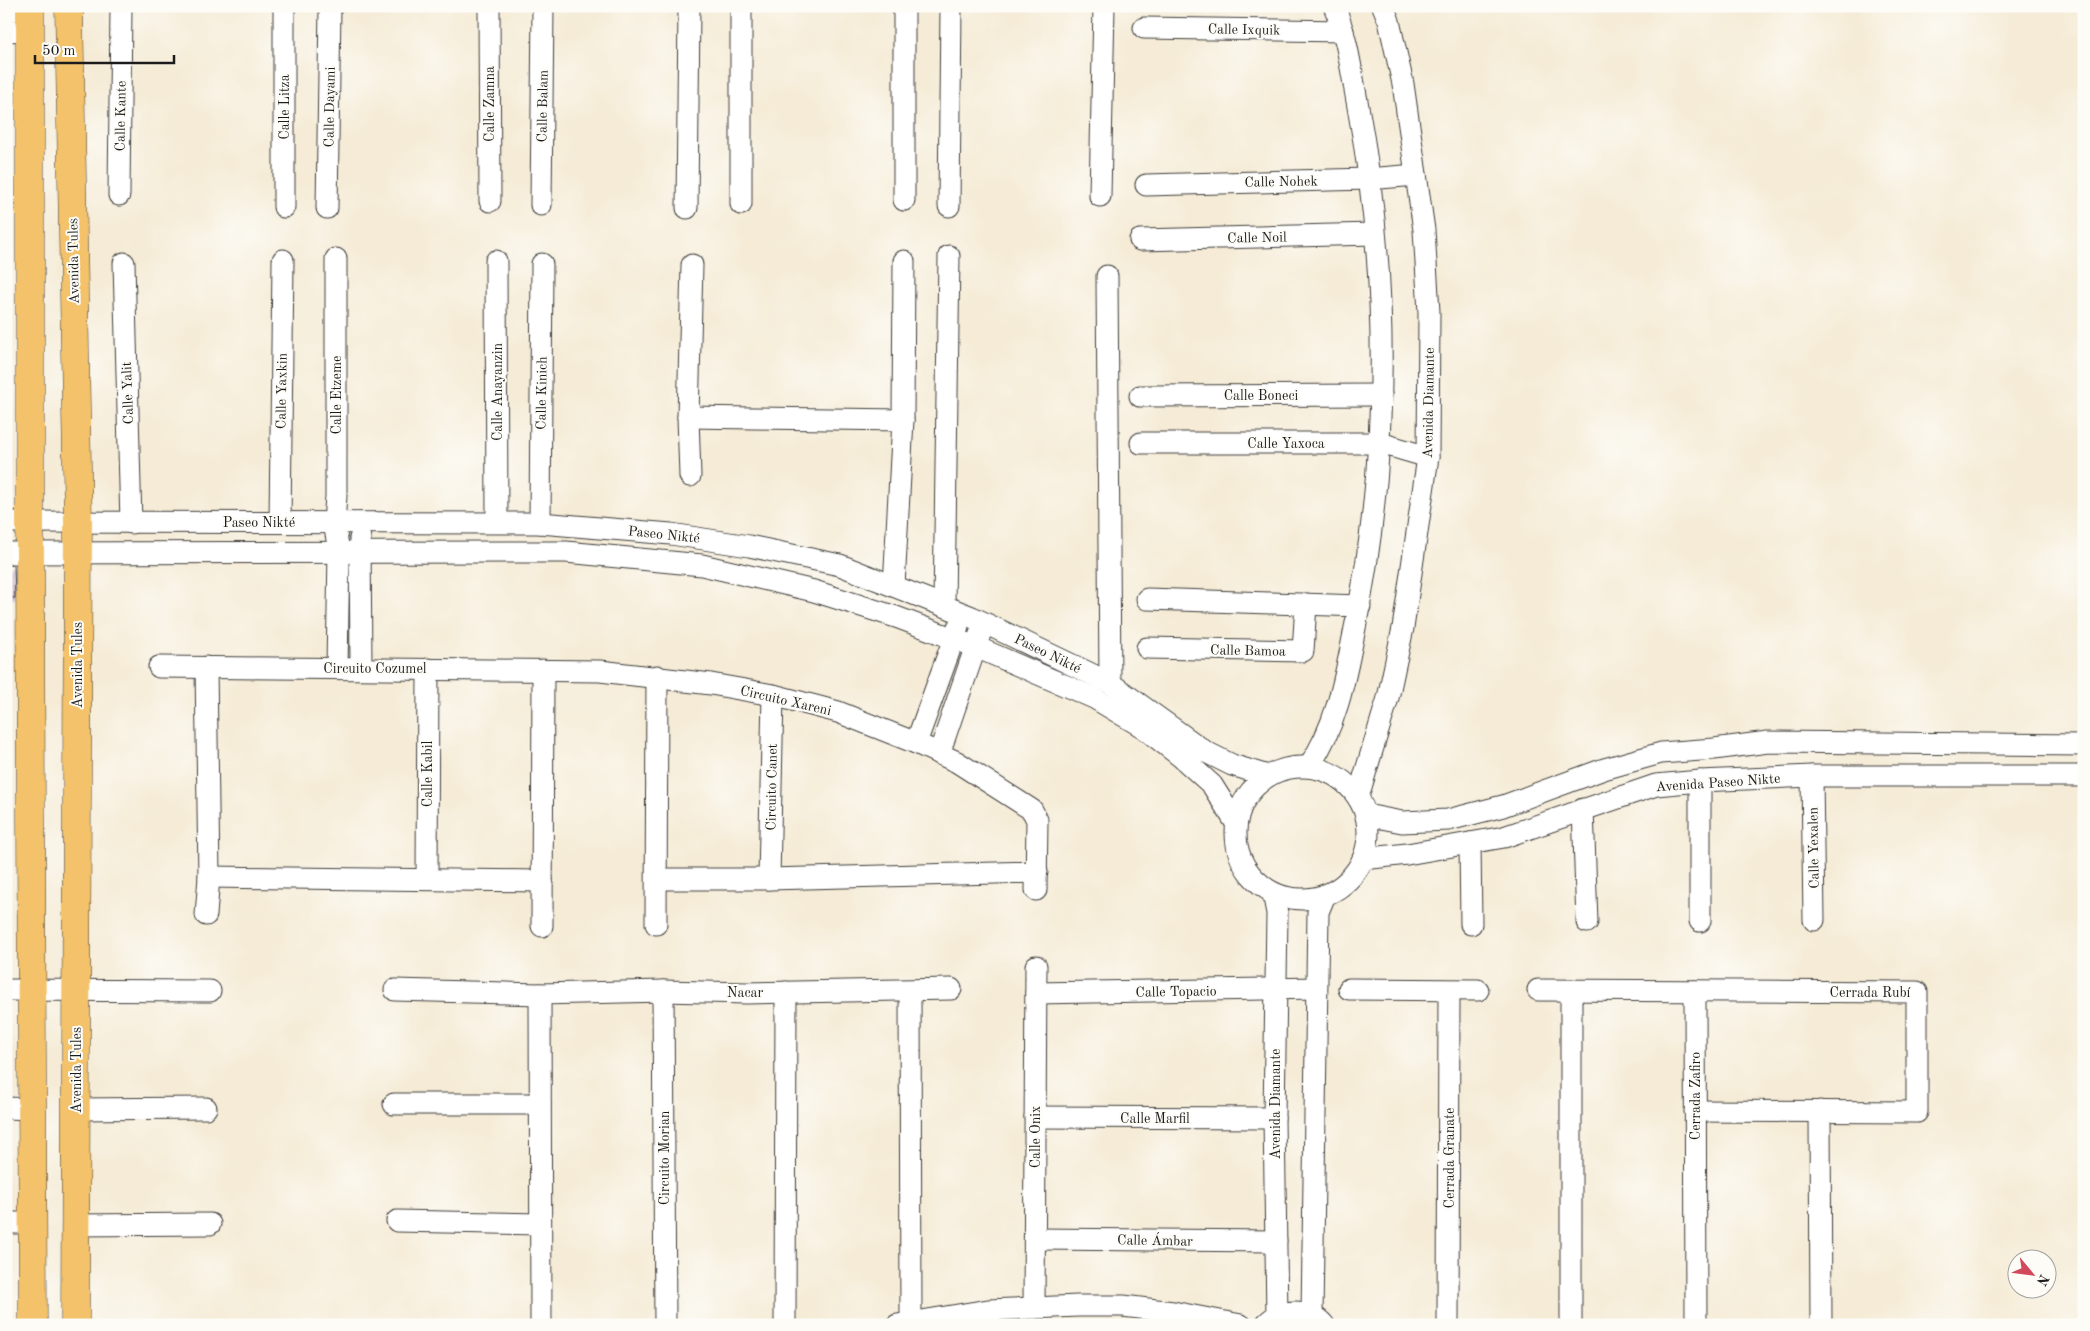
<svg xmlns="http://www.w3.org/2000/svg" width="2090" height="1331" font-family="'Old Standard TT',serif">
<defs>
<pattern id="building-cross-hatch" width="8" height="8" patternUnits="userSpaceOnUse" patternTransform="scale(1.25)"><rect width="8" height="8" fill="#c6aad0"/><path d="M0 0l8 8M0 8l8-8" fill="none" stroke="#a08aa8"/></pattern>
</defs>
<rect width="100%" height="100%" fill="#fdfcf7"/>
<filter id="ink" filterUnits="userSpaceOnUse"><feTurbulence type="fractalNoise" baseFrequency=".02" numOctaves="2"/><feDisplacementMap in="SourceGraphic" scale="10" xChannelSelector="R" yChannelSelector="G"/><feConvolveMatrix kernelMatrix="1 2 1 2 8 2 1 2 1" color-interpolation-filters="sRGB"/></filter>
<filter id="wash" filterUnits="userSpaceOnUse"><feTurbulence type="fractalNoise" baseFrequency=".0096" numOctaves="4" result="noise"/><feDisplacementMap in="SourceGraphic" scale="20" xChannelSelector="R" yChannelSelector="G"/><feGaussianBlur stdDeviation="1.12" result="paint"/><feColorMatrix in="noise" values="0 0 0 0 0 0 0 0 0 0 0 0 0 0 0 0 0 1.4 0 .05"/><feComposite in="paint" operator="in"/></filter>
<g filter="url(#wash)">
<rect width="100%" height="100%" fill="#f5ebd6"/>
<g id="blocks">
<path fill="url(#building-cross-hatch)" d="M14 565 15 598H6V566Z"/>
</g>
</g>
<g filter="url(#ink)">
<use href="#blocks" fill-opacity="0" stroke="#3d3b38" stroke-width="1"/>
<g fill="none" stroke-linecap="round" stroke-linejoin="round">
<g stroke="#3d3b38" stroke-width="23">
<g id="minor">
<path d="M489 6 490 201"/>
<path d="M741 6V204"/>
<path d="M6 10 30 9"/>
<path d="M1144 28 1343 31"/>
<path d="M6 31 30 30"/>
<path d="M1146 185 1368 179 1416 175"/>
<path d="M119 195 121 6"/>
<path d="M1100 196 1104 6"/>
<path d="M904 200V6"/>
<path d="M541 205 543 6"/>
<path d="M949 206 951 6"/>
<path d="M284 207V6"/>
<path d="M327 208 330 6"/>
<path d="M687 208 689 6"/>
<path d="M1140 240 1374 234"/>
<path d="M336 259V496L334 523 339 551 337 668"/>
<path d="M496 261 497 522"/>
<path d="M124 263 131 523"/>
<path d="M1107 276 1110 683"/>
<path d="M1140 396 1381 395"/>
<path d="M688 417 903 420"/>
<path d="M1141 443H1380L1428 457"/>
<path d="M690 476 688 417 692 265"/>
<path d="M6 522 540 523 671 534 749 546 840 565 972 617 1110 683 1206 752 1232 765 1268 776"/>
<path d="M280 522 283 260"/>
<path d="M540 523 542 264"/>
<path d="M360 538 361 668"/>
<path d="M6 553 566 552 702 565 814 591 896 617 976 647 1094 698 1144 728 1181 757 1212 785 1236 823"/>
<path d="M894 586 903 420 904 261"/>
<path d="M1147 599 1360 606"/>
<path d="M944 605 949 256"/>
<path d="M1147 648 1303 651 1306 604"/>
<path d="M159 667 600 671 711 684 773 695 838 712 916 743 957 762 1032 810 1037 820 1036 890"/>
<path d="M916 743 958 627"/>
<path d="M939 754 980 634"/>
<path d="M1309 766C1338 724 1346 673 1356 623 1390 451 1389 273 1357 101 1351 69 1347 36 1334 6"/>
<circle cx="1302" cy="833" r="66"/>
<path d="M1812 776 1814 920"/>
<path d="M1700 781V921"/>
<path d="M1358 797 1388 698 1403 628 1428 457 1429 312 1424 230 1403 84 1389 21 1383 6"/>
<path d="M1583 809 1587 922"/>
<path d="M1366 815 1402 822 1448 820 1503 806 1604 769 1661 753 1714 749 1768 742 2084 745"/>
<path d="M1470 843 1471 924"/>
<path d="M1363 859 1407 854 1504 837 1656 785 1700 781 1812 776H2084"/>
<path d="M209 877 542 881"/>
<path d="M427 879 428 669"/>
<path d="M657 879H769L1037 872"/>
<path d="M769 879 773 695"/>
<path d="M1273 893 1277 913 1274 1118 1277 1316"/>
<path d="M206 915 209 877 206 667"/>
<path d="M656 924 657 676"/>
<path d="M542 926 543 670"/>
<path d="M1349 989 1478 990"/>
<path d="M6 990 210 991"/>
<path d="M395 990 540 994 663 991 747 993 951 989"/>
<path d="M1538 990 1917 992V1112L1695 1111"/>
<path d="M663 991 665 1325"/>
<path d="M910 991 911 1321"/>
<path d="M1695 991 1696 1325"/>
<path d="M1036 993 1316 988"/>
<path d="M540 994 541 1325"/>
<path d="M394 1104H540"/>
<path d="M6 1108 33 1109"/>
<path d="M76 1109 206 1108"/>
<path d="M1820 1111 1821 1325"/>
<path d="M1035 1117 1274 1118"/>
<path d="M397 1221 540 1224"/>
<path d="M6 1223H33"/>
<path d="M76 1225 210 1224"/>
<path d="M1035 1239 1276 1241"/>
<path d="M1034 1308 1036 966"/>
<path d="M1312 1315 1318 912 1325 895"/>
<path d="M1267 1323C1282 1308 1310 1308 1324 1325"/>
<path d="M785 1325 786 992"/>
<path d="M897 1325 988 1310 1078 1306H1123L1173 1312 1241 1325"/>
<path d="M1448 1325 1449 991"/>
<path d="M1571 1325V990"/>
</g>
</g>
<g stroke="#3d3b38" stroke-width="29">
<g id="major">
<path d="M30 6V553L33 1325"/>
<path d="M69 6 78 523 75 1325"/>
</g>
</g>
<use href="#minor" stroke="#fff" stroke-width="21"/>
<use href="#major" stroke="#f3c26a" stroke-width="28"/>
</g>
</g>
<g text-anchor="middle" stroke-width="4" stroke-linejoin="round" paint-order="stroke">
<g font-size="14" fill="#1c1c1c" stroke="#fdfcf7">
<text transform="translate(1244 29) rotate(1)" y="5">Calle Ixquik</text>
<text transform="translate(489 104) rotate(-90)" y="5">Calle Zamna</text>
<text transform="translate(542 106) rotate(-89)" y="5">Calle Balam</text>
<text transform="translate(284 107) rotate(-90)" y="5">Calle Litza</text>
<text transform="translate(329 107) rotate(-89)" y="5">Calle Dayami</text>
<text transform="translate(120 116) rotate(-89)" y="5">Calle Kante</text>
<text transform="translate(1281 181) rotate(-1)" y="5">Calle Nohek</text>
<text transform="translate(1257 237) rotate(-1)" y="5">Calle Noil</text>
<text transform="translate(73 261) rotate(-91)" y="5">Avenida Tules</text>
<text transform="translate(281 391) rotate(-89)" y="5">Calle Yaxkin</text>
<text transform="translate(497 392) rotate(-90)" y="5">Calle Anayanzin</text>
<text transform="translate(127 393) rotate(-92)" y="5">Calle Yalit</text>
<text transform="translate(541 393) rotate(-89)" y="5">Calle Kinich</text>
<text transform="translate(336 395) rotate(-90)" y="5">Calle Etzeme</text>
<text x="1261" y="400">Calle Boneci</text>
<text transform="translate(1428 403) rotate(-89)" y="5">Avenida Diamante</text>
<text x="1286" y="448">Calle Yaxoca</text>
<text x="259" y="527">Paseo Nikté</text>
<text transform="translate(664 534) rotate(6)" y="5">Paseo Nikté</text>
<text transform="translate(1248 650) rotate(1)" y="5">Calle Bamoa</text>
<text transform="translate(1048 653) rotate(26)" y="5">Paseo Nikté</text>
<text transform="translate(77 665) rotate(-90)" y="5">Avenida Tules</text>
<text x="375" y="673">Circuito Cozumel</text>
<text transform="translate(786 700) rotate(13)" y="5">Circuito Xareni</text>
<text transform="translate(427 774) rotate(-90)" y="5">Calle Kabil</text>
<text transform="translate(1718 782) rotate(-4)" y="5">Avenida Paseo Nikte</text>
<text transform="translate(771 787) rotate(-89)" y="5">Circuito Canet</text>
<text transform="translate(1813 848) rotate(-91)" y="5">Calle Yexalen</text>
<text transform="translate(1176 991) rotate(-1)" y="5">Calle Topacio</text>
<text x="745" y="997">Nacar</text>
<text x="1870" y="997">Cerrada Rubí</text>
<text transform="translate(76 1070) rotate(-90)" y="5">Avenida Tules</text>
<text transform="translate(1695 1096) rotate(-90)" y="5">Cerrada Zafiro</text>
<text transform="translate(1275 1104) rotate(-90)" y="5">Avenida Diamante</text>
<text x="1155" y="1123">Calle Marfil</text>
<text transform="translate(1035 1137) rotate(-90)" y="5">Calle Onix</text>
<text transform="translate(664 1158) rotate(-90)" y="5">Circuito Morian</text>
<text transform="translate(1449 1158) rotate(-90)" y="5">Cerrada Granate</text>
<text transform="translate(1155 1240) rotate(1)" y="5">Calle Ámbar</text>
</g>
</g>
<rect width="2090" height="1331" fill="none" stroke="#fdfcf7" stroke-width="25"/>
<g transform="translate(2032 1274) rotate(119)"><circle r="24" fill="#fdfcf7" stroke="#a3a29f"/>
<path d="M0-4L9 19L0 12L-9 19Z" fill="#d1495b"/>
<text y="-8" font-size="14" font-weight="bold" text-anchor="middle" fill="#1c1c1c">N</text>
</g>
<path d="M35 55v8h139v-8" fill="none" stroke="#1c1c1c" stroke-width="2.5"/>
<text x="42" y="55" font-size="15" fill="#1c1c1c" stroke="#fdfcf7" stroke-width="4" paint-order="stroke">50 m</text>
</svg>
